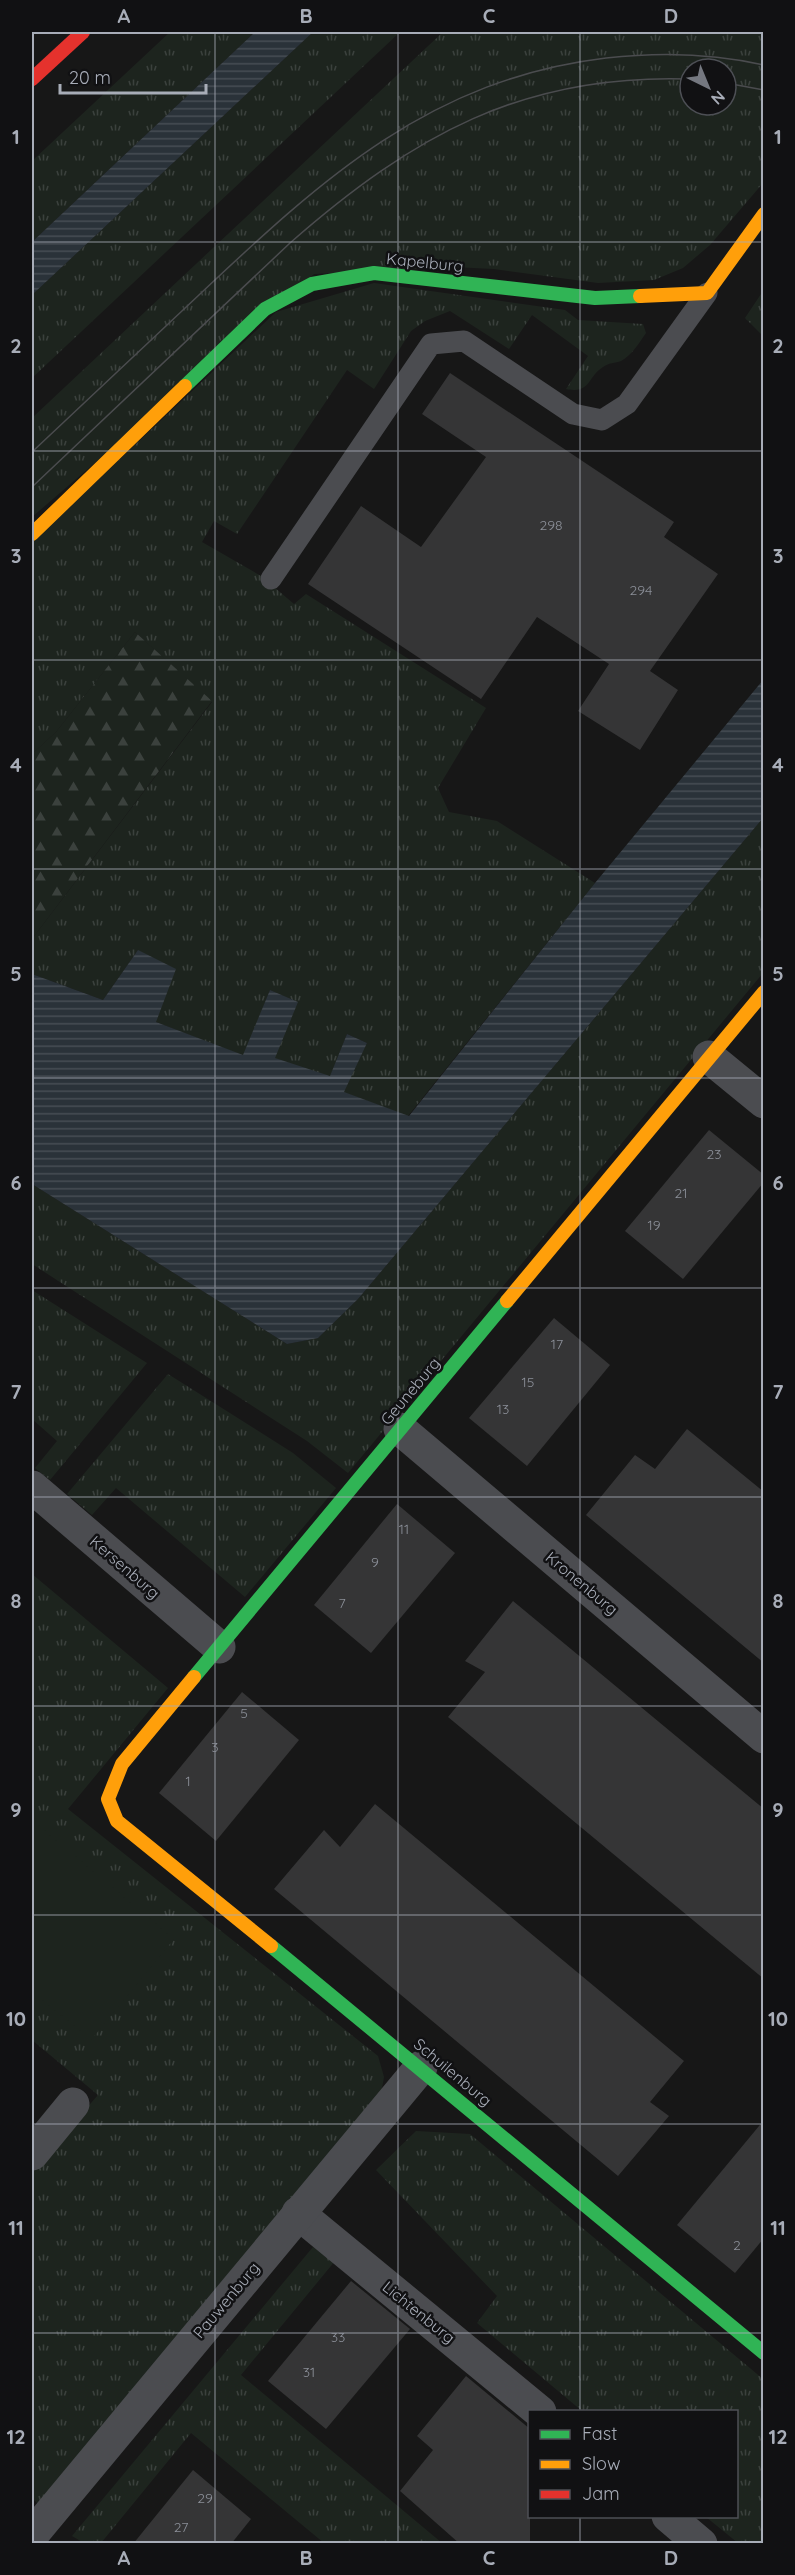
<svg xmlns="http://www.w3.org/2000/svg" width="795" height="2575" font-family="Quicksand,sans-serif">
<defs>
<pattern id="grass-tufts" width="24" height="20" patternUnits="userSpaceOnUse" patternTransform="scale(1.5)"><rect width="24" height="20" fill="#1d241e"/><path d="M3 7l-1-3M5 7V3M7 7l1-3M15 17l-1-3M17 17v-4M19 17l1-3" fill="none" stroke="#3b413d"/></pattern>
<pattern id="forest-firs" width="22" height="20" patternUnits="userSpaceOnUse" patternTransform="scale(1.5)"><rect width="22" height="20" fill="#1d241e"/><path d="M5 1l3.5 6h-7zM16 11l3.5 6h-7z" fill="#3b413d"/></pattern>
<pattern id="water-rules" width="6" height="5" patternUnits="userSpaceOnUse" patternTransform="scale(1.5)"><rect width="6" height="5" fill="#2a3239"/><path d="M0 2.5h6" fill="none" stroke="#464d54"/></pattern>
</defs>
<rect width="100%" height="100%" fill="#171717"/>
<g fill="url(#grass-tufts)" fill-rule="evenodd">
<path d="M170 32H255L32 242V161Z"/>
<path d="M313 32H400L32 378V295Z"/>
<path d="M443 32H763V183L710 245 683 268 654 280 598 283 494 269 454 267 314 274 32 517V418ZM690 69H726V105H690Z"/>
<path d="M374 283 565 310 578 320 643 324 646 333C639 343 632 355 621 361 615 363 608 363 603 367 587 377 591 394 566 389L588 356 532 315 509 349 450 311 425 321 411 331 374 389 347 370 237 534 214 521 202 542 261 576 294 604 306 594 486 708 438 788 449 812 497 821 595 883 408 1116 343 1092 367 1043 347 1034 330 1077 274 1058 297 1002 270 990 244 1056 156 1022 138 950 103 1000 32 974V939L212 702 135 632 56 732 32 754V542L276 312Z"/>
<path d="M763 291V336L745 318Z"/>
<path d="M763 818V973L348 1473 307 1441 32 1264V1184L287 1344 318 1338 358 1299Z"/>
<path d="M32 1290 147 1363 50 1480 35 1468 57 1441 32 1419Z"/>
<path d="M168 1374 293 1453 336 1488 245 1597 116 1488 92 1515 67 1494Z"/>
<path d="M32 1574 168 1688 68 1809 378 2056 384 2077 380 2099 39 2505 32 2498V2171L98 2095 32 2040Z"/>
<path d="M416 2131 470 2134 763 2379V2543H738L706 2517 736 2516V2412L582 2411 477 2323 497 2296 376 2170Z"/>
<path d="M313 2247 335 2261 241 2375 442 2543H324L191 2433 101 2543H84L72 2536Z"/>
</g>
<path fill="url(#forest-firs)" d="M135 632 212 701 32 939V754L56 732Z"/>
<path fill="#1d241e" d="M32 1820 174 1939 91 2040 32 1991Z"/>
<g fill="url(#water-rules)">
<path d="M255 32H313L32 295V242Z"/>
<path d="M763 680V818L358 1299 318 1338 287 1344 32 1184V974L103 1000 138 950 176 969 156 1022 243 1055 270 990 298 1002 275 1058 330 1076 347 1034 367 1043 344 1092 409 1116 595 883Z"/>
</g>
<g fill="#353536">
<path d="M450 373 674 522 664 537 718 574 650 671 678 690 640 750 578 711 609 664 537 617 481 699 308 584 361 506 421 547 486 457 422 414Z"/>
<path d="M709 1130 764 1175V1182L683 1279 625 1231Z"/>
<path d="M554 1318 610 1365 527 1466 469 1418Z"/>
<path d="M687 1429 764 1492V1663L586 1515 635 1455 655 1469Z"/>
<path d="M397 1504 455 1553 371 1653 314 1605Z"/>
<path d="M513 1601 764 1809V1979L448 1717 485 1672 465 1661Z"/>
<path d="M242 1692 299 1740 216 1841 159 1793Z"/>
<path d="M375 1804 684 2061 650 2102 669 2116 618 2176 274 1889 324 1830 340 1847Z"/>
<path d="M764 2120V2238L735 2273 677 2225Z"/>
<path d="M351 2281 410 2329 326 2429 268 2381Z"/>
<path d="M466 2376 530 2429V2544H460L400 2491 433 2450 417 2436Z"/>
<path d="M193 2470 251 2519 231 2544H133Z"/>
</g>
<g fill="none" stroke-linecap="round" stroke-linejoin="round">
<path stroke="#4b4c50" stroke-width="21" d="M271 579 431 344 464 341 573 414 602 420 627 404 707 293"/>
<g stroke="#4b4c50" stroke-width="33">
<path d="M709 1057 764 1102"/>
<path d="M400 1429 764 1737"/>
<path d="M32 1487 219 1647"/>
<path d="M32 2154 73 2104"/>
<path d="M298 2213 540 2412"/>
<path d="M668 2516 701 2544"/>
<path d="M32 2535 421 2067"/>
</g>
<g stroke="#30b455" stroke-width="14">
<path d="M185 386 265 309 312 284 374 273 595 298 640 296"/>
<path d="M194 1677 507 1301"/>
<path d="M271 1946 764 2353"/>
</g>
<g stroke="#ff9f0a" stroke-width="14">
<path d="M640 296 707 293 764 214"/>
<path d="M32 534 185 386"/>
<path d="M507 1301 764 992"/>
<path d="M194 1677 122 1764 108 1799 117 1821 271 1946"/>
</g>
<path stroke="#e5322d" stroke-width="14" d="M32 79 83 32"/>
<g stroke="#4b4c4f" stroke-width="1.5">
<path d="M726 83 764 90"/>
<path d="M32 452C88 399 144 346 200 294 323 178 431 79 606 58 658 52 712 53 764 65"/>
<path d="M32 487 290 243C412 136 523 73 690 79"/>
</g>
</g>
<path fill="none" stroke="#a8adb8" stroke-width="1.5" stroke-opacity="0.55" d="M215 32V2544M398 32V2544M580 32V2412M32 242H764M32 451H764M32 660H764M32 869H764M32 1078H764M32 1288H764M32 1497H764M32 1706H764M32 1915H764M32 2124H764M32 2333H764M580 2516V2544"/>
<g text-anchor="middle" stroke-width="5" stroke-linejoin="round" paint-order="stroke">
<g font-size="14" fill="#8b8f98">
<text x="551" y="530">298</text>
<text x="641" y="595">294</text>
<text x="714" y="1159">23</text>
<text x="681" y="1198">21</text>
<text x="654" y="1230">19</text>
<text x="557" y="1349">17</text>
<text x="528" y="1387">15</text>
<text x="503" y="1414">13</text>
<text x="404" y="1534">11</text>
<text x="375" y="1567">9</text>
<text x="342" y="1608">7</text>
<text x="244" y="1718">5</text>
<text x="215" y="1752">3</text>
<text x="188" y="1786">1</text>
<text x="737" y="2250">2</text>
<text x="338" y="2342">33</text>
<text x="309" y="2377">31</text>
<text x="205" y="2503">29</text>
<text x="181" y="2532">27</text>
</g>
<g font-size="16" fill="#a8adb8" stroke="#111113">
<text transform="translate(425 262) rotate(6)" y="6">Kapelburg</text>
<text transform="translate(410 1391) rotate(-50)" y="6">Geuneburg</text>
<text transform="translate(125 1567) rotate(41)" y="6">Kersenburg</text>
<text transform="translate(582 1583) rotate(40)" y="6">Kronenburg</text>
<text transform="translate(453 2072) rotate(40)" y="6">Schuilenburg</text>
<text transform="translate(226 2300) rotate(-50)" y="6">Pauwenburg</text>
<text transform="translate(419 2312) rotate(39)" y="6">Lichtenburg</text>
</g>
</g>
<rect width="795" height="2575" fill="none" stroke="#111113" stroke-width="66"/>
<rect x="528" y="2410" width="210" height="108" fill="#111113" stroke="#4d4f55" stroke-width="1.5"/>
<rect x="540" y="2430" width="30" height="9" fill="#30b455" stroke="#4d4f55" stroke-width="1.5"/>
<text x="582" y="2440" font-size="18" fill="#a8adb8">Fast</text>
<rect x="540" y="2460" width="30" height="9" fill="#ff9f0a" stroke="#4d4f55" stroke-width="1.5"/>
<text x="582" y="2470" font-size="18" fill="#a8adb8">Slow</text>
<rect x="540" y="2490" width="30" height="9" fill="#e5322d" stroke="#4d4f55" stroke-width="1.5"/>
<text x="582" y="2500" font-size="18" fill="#a8adb8">Jam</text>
<g transform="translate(708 87) rotate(137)"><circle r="28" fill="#111113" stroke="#4d4f55" stroke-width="1.5"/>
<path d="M0-4.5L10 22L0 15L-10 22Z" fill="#757880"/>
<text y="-9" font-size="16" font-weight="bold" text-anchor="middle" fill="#a8adb8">N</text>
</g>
<path d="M60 84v9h146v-9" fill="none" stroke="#a8adb8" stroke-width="3"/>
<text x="69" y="84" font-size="18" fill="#a8adb8" stroke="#111113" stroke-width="4.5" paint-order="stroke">20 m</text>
<rect x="33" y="33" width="729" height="2509" fill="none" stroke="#a8adb8" stroke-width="2"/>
<g font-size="20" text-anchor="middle" font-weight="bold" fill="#a8adb8">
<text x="124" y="23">A</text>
<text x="306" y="23">B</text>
<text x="489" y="23">C</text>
<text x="671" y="23">D</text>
<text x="16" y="144">1</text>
<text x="778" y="144">1</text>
<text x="16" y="353">2</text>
<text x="778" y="353">2</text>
<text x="16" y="563">3</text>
<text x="778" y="563">3</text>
<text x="16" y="772">4</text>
<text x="778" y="772">4</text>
<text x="16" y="981">5</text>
<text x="778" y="981">5</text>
<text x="16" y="1190">6</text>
<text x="778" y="1190">6</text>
<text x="16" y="1399">7</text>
<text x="778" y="1399">7</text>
<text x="16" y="1608">8</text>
<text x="778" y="1608">8</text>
<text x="16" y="1817">9</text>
<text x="778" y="1817">9</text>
<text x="16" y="2026">10</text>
<text x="778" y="2026">10</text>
<text x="16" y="2235">11</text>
<text x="778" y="2235">11</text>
<text x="16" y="2444">12</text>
<text x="778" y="2444">12</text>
<text x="124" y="2565">A</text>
<text x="306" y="2565">B</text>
<text x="489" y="2565">C</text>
<text x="671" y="2565">D</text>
</g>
</svg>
